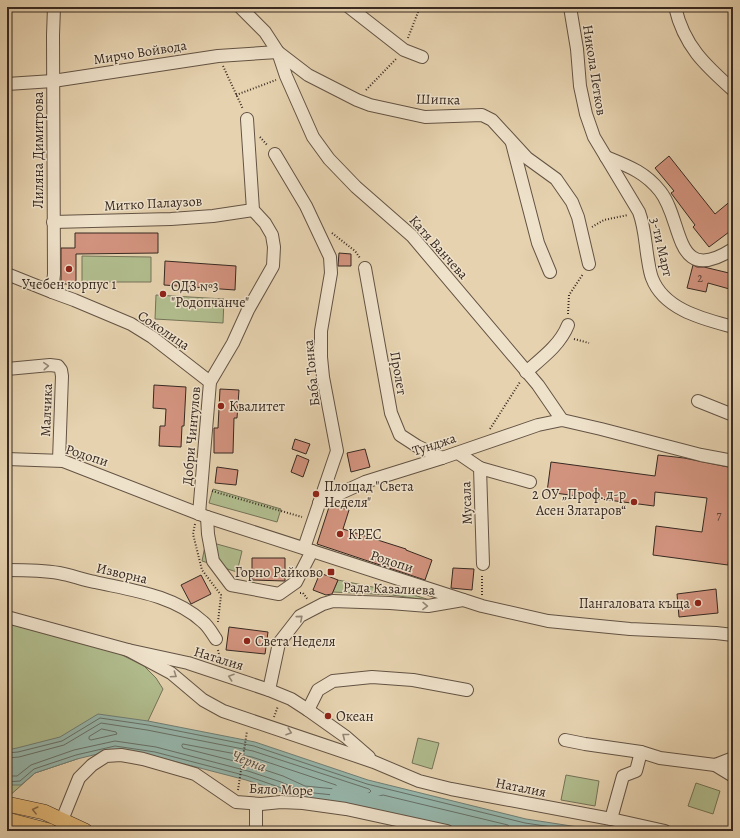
<svg xmlns="http://www.w3.org/2000/svg" width="740" height="838" font-family="Alegreya,serif">
<rect width="100%" height="100%" fill="#e6d2af"/>
<filter id="stains"><feTurbulence type="fractalNoise" baseFrequency=".005" numOctaves="4"/><feColorMatrix values="0 0 0 0 .2 0 0 0 0 .09 0 0 0 0 .02 0 0 0 .5 -.17"/></filter>
<radialGradient id="worn" r=".72"><stop offset=".6" stop-color="#630" stop-opacity="0"/><stop offset="1" stop-color="#630" stop-opacity=".3"/></radialGradient>
<g fill="#b1bd8e" stroke="#747358">
<path d="M82 256 151 257V282H82Z"/>
<path d="M156 295 224 299 223 323 155 319Z"/>
<path d="M213 489 281 509 277 522 209 503Z"/>
<path d="M206 541 242 551 237 572 202 561Z"/>
<path d="M338 580 417 596 433 601 392 595 333 592Z"/>
<path d="M7 623 110 649 144 666 156 678 163 689 148 721 77 759 35 773 7 798Z"/>
<path d="M418 738 439 743 432 769 412 763Z"/>
<path d="M566 775 599 781 595 806 561 800Z"/>
<path d="M696 783 720 791 713 814 688 806Z"/>
</g>
<path fill="#96b7ad" stroke="#707e75" d="M98 714 148 721 255 742 368 780 526 819 604 831H515L383 799 354 806 302 801 277 790 246 780 154 756 114 750 77 759 35 773 21 785H7V750L17 748 60 737Z"/>
<g fill="none" stroke-linecap="round" stroke-linejoin="round">
<g stroke="#667067" stroke-width="1">
<path d="M102 729 116 732 117 734 91 740 89 739V737Z"/>
<path d="M183 744 252 757 336 785 338 788 335 789 305 786 283 776 250 765 183 748 182 746Z"/>
<path d="M7 753 18 752 62 741 100 718 148 725 254 746 367 784 525 823 579 831"/>
<path d="M7 758 19 757 64 745 101 723 147 730 253 751 369 789 371 791 369 793 353 797 304 792 281 782 248 771 156 747 115 741 74 750 31 765 17 776H7"/>
<path d="M7 782 20 781 34 769 76 755 115 746 155 752 247 776 279 787 299 796"/>
<path d="M332 800 354 802 383 795 508 825 511 828 512 831"/>
</g>
<path stroke="#96b7ad" stroke-width="20" d="M340 795 350 799 486 831"/>
</g>
<g fill="#d2937e" stroke="#372921">
<path d="M669 156 715 214 733 199V229L709 247 693 227 695 225 671 193 674 191 655 168Z"/>
<path d="M75 233H158V253L76 254V284H61V248H75Z"/>
<path d="M339 253 351 254V266H338Z"/>
<path d="M165 261 236 266 235 290 164 285Z"/>
<path d="M693 265 697 267H704L733 274V290L708 283 706 292 687 288Z"/>
<path d="M154 385 186 387 184 426H182L181 447 159 446 160 426H165L166 409 153 408Z"/>
<path d="M220 389 239 390 237 418H234L233 453H214V428H218Z"/>
<path d="M295 439 310 444 306 454 292 449Z"/>
<path d="M365 449 370 467 351 472 347 453Z"/>
<path d="M297 455 309 460 303 477 291 472Z"/>
<path d="M658 455 684 458 733 468V524L728 565 653 555 656 526 702 532 707 498 655 492 654 506 547 492 551 462 655 476Z"/>
<path d="M217 467 238 470 236 485 215 483Z"/>
<path d="M332 505 349 510 343 529 406 549V550L432 560 425 580 317 544 329 507Z"/>
<path d="M252 558H285V581L252 580Z"/>
<path d="M453 568 474 569 472 590 451 588Z"/>
<path d="M320 573 338 580 332 594 326 595 313 590Z"/>
<path d="M201 575 211 594 191 604 181 585Z"/>
<path d="M716 589 718 613 679 617 677 594Z"/>
<path d="M229 627 268 632 265 654 226 650Z"/>
</g>
<g fill="none" stroke-linecap="round" stroke-linejoin="round">
<g stroke="#635344" stroke-width="14">
<g id="minor">
<path d="M240 7 265 32 278 52 308 75 357 100 370 105 425 117 482 115 492 120 527 158 556 179 572 202 578 217 589 264"/>
<path d="M349 7 404 50 422 57"/>
<path d="M570 7 577 49 580 86 586 114 594 137 639 212C645 228 645 243 648 260 649 266 650 273 652 278 664 310 704 319 733 327"/>
<path d="M675 7C684 46 705 65 733 90"/>
<path d="M278 52 286 76 313 137 329 159 356 187 412 236 538 385 562 420"/>
<path d="M7 84 53 81 218 56 278 52"/>
<path d="M512 143 538 243 550 272"/>
<path d="M275 154 306 206 330 257 331 273 321 331V357L323 377 337 451 304 548"/>
<path d="M606 157C628 166 645 172 660 191 684 221 673 287 733 249"/>
<path d="M53 222 171 219 213 216 253 210"/>
<path d="M365 268 391 413 400 435 417 446 442 458"/>
<path d="M7 274 52 292 74 300 131 324 152 337 210 382"/>
<path d="M52 292 54 274 53 35 54 7"/>
<path d="M7 369 50 365 58 366 61 370 62 376 59 460"/>
<path d="M526 372C542 358 560 345 568 325"/>
<path d="M698 401 733 415"/>
<path d="M458 453 480 468 483 564"/>
<path d="M7 459 63 461 207 517 482 606 548 621 630 629 716 633 733 635"/>
<path d="M480 468 530 482"/>
<path d="M319 503 365 482 442 458 538 425 562 420 601 429 701 455 733 461"/>
<path d="M199 514 210 382 233 343 248 310 273 266 274 247 272 235 265 223 253 210 247 119"/>
<path d="M207 517 208 534 213 561 231 585 279 594 296 582 312 551"/>
<path d="M7 570C24 570 42 570 59 573 71 575 83 580 95 582 131 590 174 595 203 622 208 626 212 633 216 639"/>
<path d="M7 617 128 650 188 663 269 690 291 699 308 710 346 737 369 757"/>
<path d="M128 650 171 673 203 700 223 711 374 762 419 781 451 789 611 819 665 831"/>
<path d="M269 690 279 643 300 616 323 604 333 601 390 603 428 606 463 600"/>
<path d="M308 710 318 690 333 681 372 677 413 680 467 690"/>
<path d="M565 740 585 744 641 752 660 758 715 765 733 758"/>
<path d="M715 765 733 776"/>
<path d="M256 804V831"/>
<path d="M611 819 623 776 636 771 641 752"/>
<path d="M62 820 79 778 92 765 106 756 121 755 143 759 195 774 236 802 261 804 281 802 303 803 346 809 447 831"/>
</g>
</g>
<g stroke="#372921" stroke-width="16">
<g id="major">
<path d="M7 804 44 812 85 831"/>
<path d="M7 820 49 831"/>
</g>
</g>
<g stroke="#372921" stroke-width="2" stroke-dasharray="1 2" stroke-linecap="butt">
<path d="M408 38 420 7"/>
<path d="M223 66 243 109"/>
<path d="M366 90 396 59"/>
<path d="M236 95 276 80"/>
<path d="M260 137 268 146"/>
<path d="M592 227 604 220 628 215"/>
<path d="M332 233 355 251 360 258"/>
<path d="M568 314 569 295 583 274"/>
<path d="M574 339 589 343"/>
<path d="M490 429 520 382"/>
<path d="M212 491 302 517"/>
<path d="M195 524 193 534 202 570 221 595 218 622"/>
<path d="M300 593H303L308 600"/>
<path d="M482 595V575"/>
<path d="M218 650 221 663"/>
<path d="M274 717 278 706"/>
<path d="M238 790 247 731"/>
</g>
<use href="#minor" stroke="#efe2cb" stroke-width="12"/>
<use href="#major" stroke="#e3b978" stroke-width="15"/>
</g>
<defs><path id="oneway-chevron" d="M-2-3.5L2.5 0L-2 3.5" fill="none" stroke-width="1.6" stroke-linecap="round" stroke-linejoin="round"/></defs>
<g stroke="#938676">
<use href="#oneway-chevron" transform="translate(46 366) rotate(-4)"/>
<use href="#oneway-chevron" transform="translate(425 606) rotate(1)"/>
<use href="#oneway-chevron" transform="translate(300 618) rotate(-41)"/>
<use href="#oneway-chevron" transform="translate(174 675) rotate(34)"/>
<use href="#oneway-chevron" transform="translate(231 677) rotate(-161)"/>
<use href="#oneway-chevron" transform="translate(289 732) rotate(19)"/>
<use href="#oneway-chevron" transform="translate(345 736) rotate(-142)"/>
</g>
<use stroke="#846a48" href="#oneway-chevron" transform="translate(35 810) rotate(-166)"/>
<g fill="#8f2418" stroke="#efe2cb" stroke-width="1.5">
<circle cx="69" cy="269" r="4"/>
<circle cx="163" cy="294" r="4"/>
<circle cx="221" cy="406" r="4"/>
<circle cx="316" cy="494" r="4"/>
<circle cx="634" cy="502" r="4"/>
<circle cx="340" cy="534" r="4"/>
<rect x="327" y="568" width="8" height="8" rx="2"/>
<circle cx="698" cy="603" r="4"/>
<circle cx="247" cy="641" r="4"/>
<circle cx="328" cy="716" r="4"/>
</g>
<g text-anchor="middle" stroke-width="3" stroke-linejoin="round" paint-order="stroke">
<g font-size="12" fill="#5e4438">
<text x="700" y="282">2</text>
<text x="719" y="519">7</text>
</g>
<g font-size="14" fill="#372921" stroke="#efe2cb">
<text transform="translate(140 52) rotate(-9)" y="5">Мирчо Войвода</text>
<text transform="translate(595 70) rotate(81)" y="5">Никола Петков</text>
<text transform="translate(438 99) rotate(1)" y="5">Шипка</text>
<text transform="translate(38 150) rotate(-90)" y="5">Лиляна Димитрова</text>
<text transform="translate(153 203) rotate(-3)" y="5">Митко Палаузов</text>
<text transform="translate(439 247) rotate(48)" y="5">Катя Ванчева</text>
<text transform="translate(662 247) rotate(77)" y="5">3-ти Март</text>
<text transform="translate(164 330) rotate(34)" y="5">Соколица</text>
<text transform="translate(311 373) rotate(-96)" y="5">Баба Тонка</text>
<text transform="translate(399 373) rotate(80)" y="5">Пролет</text>
<text transform="translate(46 410) rotate(-88)" y="5">Малчика</text>
<text transform="translate(191 436) rotate(-85)" y="5">Добри Чинтулов</text>
<text transform="translate(434 444) rotate(-18)" y="5">Тунджа</text>
<text transform="translate(87 455) rotate(18)" y="5">Родопи</text>
<text transform="translate(466 503) rotate(-92)" y="5">Мусала</text>
<text transform="translate(392 561) rotate(18)" y="5">Родопи</text>
<text transform="translate(122 573) rotate(13)" y="5">Изворна</text>
<text transform="translate(389 588) rotate(2)" y="5">Рада Казалиева</text>
<text transform="translate(219 658) rotate(17)" y="5">Наталия</text>
<text transform="translate(521 787) rotate(11)" y="5">Наталия</text>
<text transform="translate(281 789) rotate(2)" y="5">Бяло Море</text>
</g>
<g font-size="14" fill="#372921" stroke="#efe2cb" text-anchor="start">
<text x="69" y="289" text-anchor="middle">Учебен корпус 1</text>
<text x="171" y="291">ОДЗ №3<tspan x="171" dy="16">"Родопчанче"</tspan></text>
<text x="229" y="411">Квалитет</text>
<text x="324" y="491">Площад "Света<tspan x="324" dy="16">Неделя"</tspan></text>
<text x="626" y="499" text-anchor="end">2 ОУ „Проф. д-р<tspan x="626" dy="16">Асен Златаров“</tspan></text>
<text x="348" y="539">КРЕС</text>
<text x="323" y="577" text-anchor="end">Горно Райково</text>
<text x="690" y="608" text-anchor="end">Пангаловата къща</text>
<text x="255" y="646">Света Неделя</text>
<text x="336" y="721">Океан</text>
</g>
<g font-size="15" font-style="italic" fill="#4f4c44" stroke="#efe2cb">
<text transform="translate(249 761) rotate(21)" y="5">Черна</text>
</g>
</g>
<rect width="740" height="838" fill="none" stroke="#e6d2af" stroke-width="24"/>
<rect x="8" y="8" width="724" height="822" fill="none" stroke="#372921" stroke-width="2"/>
<rect x="12" y="12" width="716" height="814" fill="none" stroke="#372921"/>
<rect width="100%" height="100%" filter="url(#stains)"/>
<rect width="100%" height="100%" fill="url(#worn)"/>
</svg>
